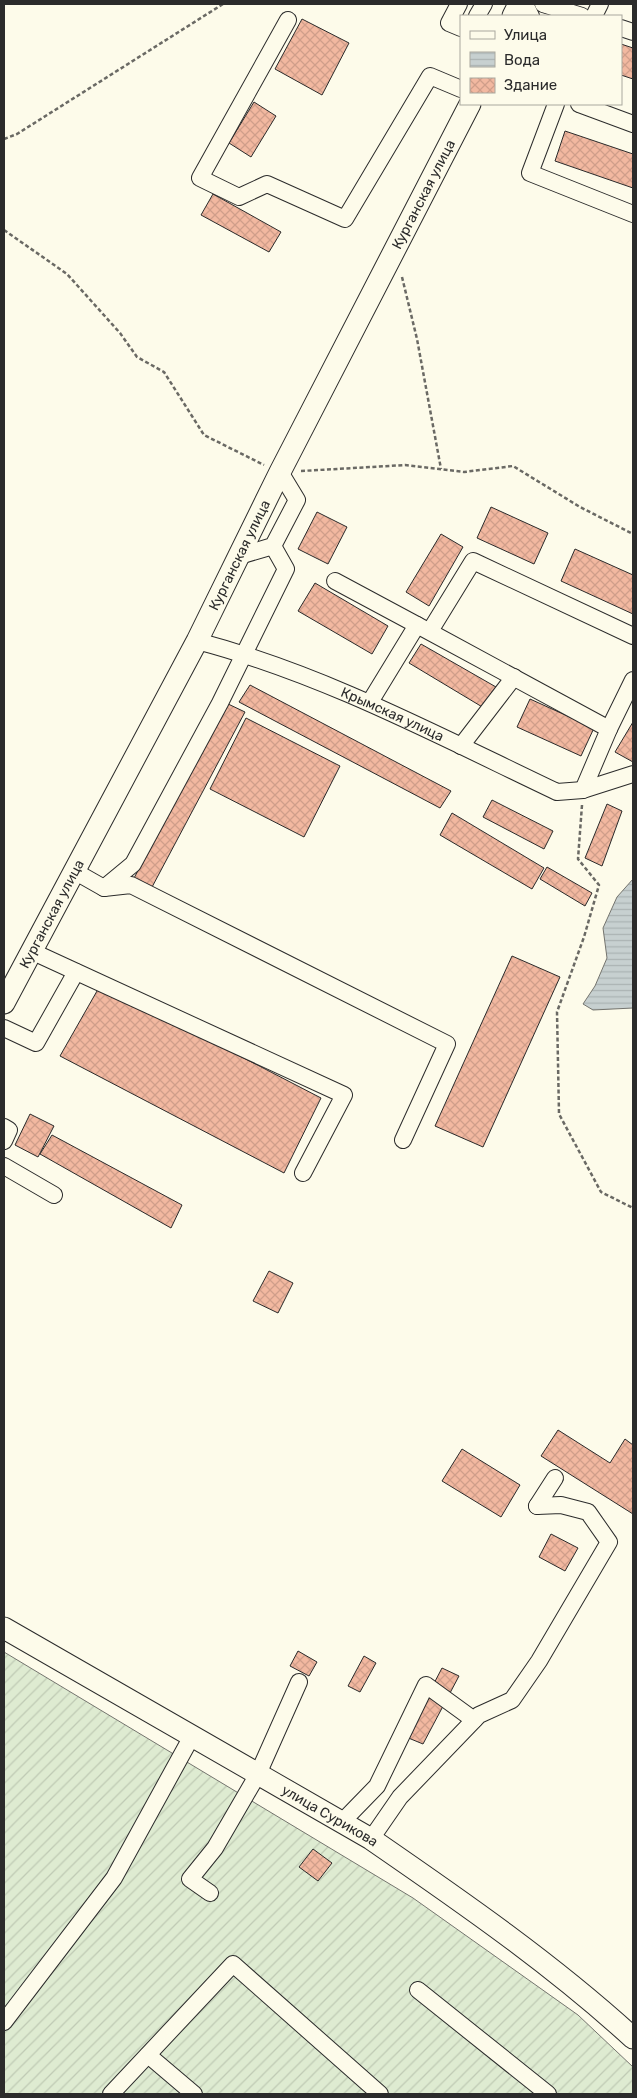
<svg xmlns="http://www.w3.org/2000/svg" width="637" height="2098" font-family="Rubik,sans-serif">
<defs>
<pattern id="garden-furrows" width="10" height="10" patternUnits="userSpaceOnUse" patternTransform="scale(1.25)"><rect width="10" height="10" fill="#deebd1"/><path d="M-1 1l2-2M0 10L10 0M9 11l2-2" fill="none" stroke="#bfcab4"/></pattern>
<pattern id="water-rules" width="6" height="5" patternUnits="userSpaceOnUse" patternTransform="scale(1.25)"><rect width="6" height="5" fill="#c7d0d0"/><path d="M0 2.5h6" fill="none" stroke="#abb3b3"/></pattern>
<pattern id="building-cross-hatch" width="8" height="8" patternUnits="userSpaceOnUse" patternTransform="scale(1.25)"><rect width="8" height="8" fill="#f2b8a0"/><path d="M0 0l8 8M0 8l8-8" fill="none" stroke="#d09e8a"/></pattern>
</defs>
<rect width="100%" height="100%" fill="#fdfbea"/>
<path fill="url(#garden-furrows)" stroke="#74746e" d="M4 1652 413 1898 578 2015 633 2067V2094H4Z"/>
<path fill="url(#water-rules)" stroke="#74746e" d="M633 879V1008L593 1010 583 1004 595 986 607 958 603 928 617 897Z"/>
<g fill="url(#building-cross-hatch)" stroke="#2b2b2b">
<path d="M302 19 349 43 322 95 275 69Z"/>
<path d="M621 44 633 48V79L621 75Z"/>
<path d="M254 102 276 116 251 157 229 143Z"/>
<path d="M565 131 633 154V188L555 161Z"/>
<path d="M213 194 281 232 269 252 201 215Z"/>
<path d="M491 507 548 533 534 564 477 538Z"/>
<path d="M317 512 347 527 328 564 298 549Z"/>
<path d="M441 534 463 547 429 606 406 592Z"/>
<path d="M575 549 633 575V614L561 581Z"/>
<path d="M315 583 388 626 372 654 298 611Z"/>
<path d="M421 644 496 687 484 708 409 663Z"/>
<path d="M250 685 451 791 440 808 239 702Z"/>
<path d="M530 699 594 728 581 756 517 727Z"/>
<path d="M226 703 245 712 151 889 133 880Z"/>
<path d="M246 718 340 766 304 837 210 789Z"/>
<path d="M633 722V762L615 752Z"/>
<path d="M492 800 553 831 544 849 483 817Z"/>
<path d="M607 804 622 811 602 866 585 858Z"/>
<path d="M452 813 544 868 532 889 440 835Z"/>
<path d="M547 867 592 893 585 906 540 879Z"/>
<path d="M512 956 560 977 483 1147 435 1126Z"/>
<path d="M101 984 321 1098 284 1173 60 1056Z"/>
<path d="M30 1114 54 1126 38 1157 15 1145Z"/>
<path d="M52 1135 182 1205 171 1228 40 1154Z"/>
<path d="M269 1271 293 1283 278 1313 253 1301Z"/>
<path d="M558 1430 610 1463 625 1439 633 1445V1514L541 1456Z"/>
<path d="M462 1449 520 1485 501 1517 442 1481Z"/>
<path d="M551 1534 578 1548 565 1571 539 1557Z"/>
<path d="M298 1651 317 1662 309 1676 290 1666Z"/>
<path d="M364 1656 376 1663 360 1692 348 1686Z"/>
<path d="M442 1668 459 1676 423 1744 406 1737Z"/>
<path d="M313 1849 332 1863 318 1881 299 1867Z"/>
</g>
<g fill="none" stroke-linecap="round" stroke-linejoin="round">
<g stroke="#2b2b2b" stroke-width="18">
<g id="minor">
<path d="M459 4 449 23 461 28"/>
<path d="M525 4 531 16"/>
<path d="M543 4 582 16"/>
<path d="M477 16 484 4"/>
<path d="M594 16 600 4"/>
<path d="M288 20 200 178 239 197 267 184 345 219 430 76 461 89"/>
<path d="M621 28 633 32"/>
<path d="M556 104 530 173 633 214"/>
<path d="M579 104 633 124"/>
<path d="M239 556 273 546 297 500 280 472"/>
<path d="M335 581 417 625"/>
<path d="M430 631 473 561 633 636"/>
<path id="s1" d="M197 641C323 674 439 736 557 792L583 790 633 774"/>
<path d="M370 702 417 625 609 729 583 790"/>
<path d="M609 729 633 680"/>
<path d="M461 746 514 677"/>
<path d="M74 871 104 888 131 885 447 1044 403 1140"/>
<path d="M104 888 133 864 220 703 286 569 273 546"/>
<path d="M31 951 344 1095 303 1173"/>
<path d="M4 1028 36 1043 76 972"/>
<path d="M4 1127 9 1130 4 1141"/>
<path d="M4 1166 54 1195"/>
<path d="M537 1506 555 1478"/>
<path d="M342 1822 377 1786 426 1685 474 1720"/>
<path d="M371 1839 400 1797 479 1715 512 1700 539 1661 609 1542 588 1512 561 1505 537 1506"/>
<path d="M210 1893 190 1879 215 1848 258 1774 299 1682"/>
<path d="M418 1990 548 2094"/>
<path d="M4 2022 114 1878 192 1736"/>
<path d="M148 2055 194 2094"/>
<path d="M111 2094 233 1964 380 2094"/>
</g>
</g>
<g stroke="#2b2b2b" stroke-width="23">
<g id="major">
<path d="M513 16 519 4"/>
<path id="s2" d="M4 1003 197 641 280 472 470 104"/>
<path id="s3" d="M4 1628 371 1839C461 1901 552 1964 633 2038"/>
</g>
</g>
<g stroke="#6a6964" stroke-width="2.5" stroke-dasharray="4 2.5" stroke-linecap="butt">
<path d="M4 139 17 134 223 4"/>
<path d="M4 230 67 274 120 333 137 357 164 372 204 435 264 465"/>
<path d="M402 277 417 339 441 469"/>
<path d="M301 471 405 465 464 472 513 466 580 507 633 534"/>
<path d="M582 805 578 859 599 885 584 937 557 1012 559 1114 601 1192 633 1208"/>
</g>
<use href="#minor" stroke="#fdfbea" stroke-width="16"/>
<use href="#major" stroke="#fdfbea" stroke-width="21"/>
</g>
<g text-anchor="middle" stroke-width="4" stroke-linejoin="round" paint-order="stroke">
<g font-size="14" fill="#2b2b2b" stroke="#fdfbea">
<text dy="5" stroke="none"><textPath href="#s2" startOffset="911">Курганская улица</textPath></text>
<text dy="5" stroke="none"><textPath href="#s2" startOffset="506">Курганская улица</textPath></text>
<text dy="5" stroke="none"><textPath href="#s1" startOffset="209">Крымская улица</textPath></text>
<text dy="5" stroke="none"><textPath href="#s2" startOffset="101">Курганская улица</textPath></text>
<text dy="5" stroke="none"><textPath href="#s3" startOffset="376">улица Сурикова</textPath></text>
</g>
</g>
<rect width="637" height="2098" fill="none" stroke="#2b2b2b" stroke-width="10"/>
<rect x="460" y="15" width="162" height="90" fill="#fdfbea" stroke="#a9a89e"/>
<rect x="470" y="31" width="25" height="8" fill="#fdfbea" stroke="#a9a89e"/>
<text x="504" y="40" font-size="15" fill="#2b2b2b">Улица</text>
<rect x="470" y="52" width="25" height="15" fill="url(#water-rules)" stroke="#a9a89e"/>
<text x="504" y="65" font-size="15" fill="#2b2b2b">Вода</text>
<rect x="470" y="78" width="25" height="15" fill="url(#building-cross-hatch)" stroke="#a9a89e"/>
<text x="504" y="90" font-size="15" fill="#2b2b2b">Здание</text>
</svg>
